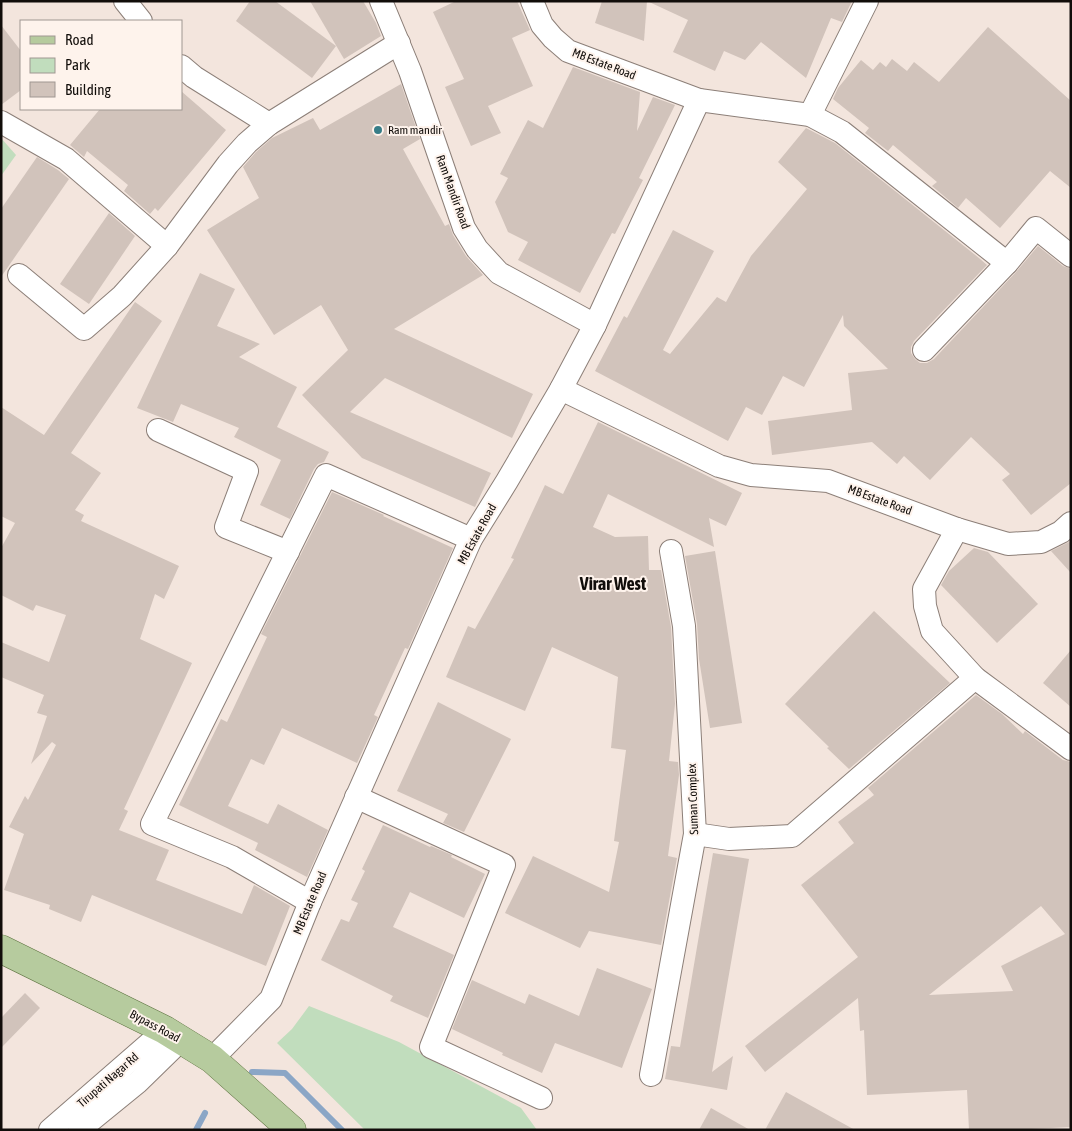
<svg xmlns="http://www.w3.org/2000/svg" width="1072" height="1131" font-family="'Asap Condensed',sans-serif">
<rect width="100%" height="100%" fill="#f3e5dd"/>
<g fill="#c1ddbd">
<path d="M1 138 16 155 1 176Z"/>
<path d="M309 1006 399 1042 521 1108 537 1130H365L277 1043 292 1029Z"/>
</g>
<g fill="none" stroke-linecap="round" stroke-linejoin="round">
<g stroke="#8ba6c6" stroke-width="6">
<path d="M252 1072 285 1073 342 1130"/>
<path d="M196 1130 205 1113"/>
</g>
</g>
<g fill="#d1c3bb" fill-rule="evenodd">
<path d="M250 1H275L336 46 312 78 236 21Z"/>
<path d="M310 1H363L376 23 381 36 344 59Z"/>
<path d="M456 1H517L530 30 512 38 533 86 488 106 501 133 471 146 445 87 464 79 433 12Z"/>
<path d="M602 1H647L644 41 595 23Z"/>
<path d="M647 1H852L842 22 831 18 806 78 761 42 745 60 724 51 715 71 673 52 688 20Z"/>
<path d="M1 25 21 51V90L1 105Z"/>
<path d="M988 27 1071 101V188L1050 171 1000 228 966 198 958 208 932 186 937 182 893 145 888 151 865 133 869 128 833 99 838 88 861 60 873 70 880 62 886 67 892 59 907 71 914 62 939 82Z"/>
<path d="M573 67 640 92 637 131 653 97 675 105 639 178 643 180 615 234 612 233 580 293 518 260 528 242 508 232 495 202 508 178 500 174 528 120 543 128Z"/>
<path d="M401 84 420 139 403 149 445 226 449 224 453 235 466 256 483 275 394 329 533 394 512 438 385 378 350 412 491 473 475 507 362 458 302 395 348 350 321 305 274 335 207 230 259 198 243 167 256 152 272 138 313 118 320 130Z"/>
<path d="M181 91 226 130 158 211 155 208 150 214 124 191 128 185 87 151 84 157 70 145 100 109H181Z"/>
<path d="M806 128 835 143 979 258 987 265 914 341 911 347V353L915 359 920 363H927L934 359 1016 272 1038 246 1063 266 1071 269V483L1031 515 1002 480 1010 474 971 437 930 480 904 456 897 464 872 442 772 455 768 421 852 410 848 373 888 369 844 326 843 315 804 387 783 376 762 415 746 407 728 441 595 371 624 316 627 318 673 230 714 251 663 350 670 354 717 297 726 302 751 256 807 189 778 162Z"/>
<path d="M37 157 58 170 69 179 1 277V209Z"/>
<path d="M109 213 135 236 89 304 60 284Z"/>
<path d="M200 273 235 289 217 326 260 344 239 357 297 387 277 427 329 452 324 462 318 464 314 469 290 519 260 505 281 460 234 437 239 428 181 404 173 422 137 408Z"/>
<path d="M135 302 162 321 71 453 101 473 75 510 84 515 81 521 179 566 164 599 155 594 140 639 192 663 124 809 128 811 119 830 169 850 156 880 242 914 254 885 290 906 266 966 92 895 81 922 49 909 50 905 4 890 24 834 9 827 25 796 28 800 56 745 52 742 31 764 47 716 37 713 44 695 1 677V642L49 662 66 615 36 605 33 611 1 595V548L15 523 1 516V407L44 435Z"/>
<path d="M598 422 742 493 726 526 709 518 714 547 608 494 593 527 615 537 648 536 649 570H661L671 627 675 704 669 761 678 762 679 775 668 856 677 858 661 945 589 931 580 948 505 913 533 856 609 892 619 842 614 841 626 750 611 748 618 677 552 647 525 711 446 677 468 626 475 629 514 559 511 558 545 485 563 494Z"/>
<path d="M332 492 384 515 383 516 453 548 408 649 405 648 374 715 378 717 357 763 282 728 264 765 251 759 228 806 268 824 278 804 328 830 307 877 255 850 258 843 179 805 221 719 227 722 267 637 261 634Z"/>
<path d="M1071 541V573L1051 551Z"/>
<path d="M974 548 988 552 1038 604 997 643 941 585 949 571Z"/>
<path d="M715 551 742 723 710 728 699 659 697 624 685 556Z"/>
<path d="M874 611 950 683 849 769 827 748 829 747 785 704Z"/>
<path d="M1071 650V707L1043 683Z"/>
<path d="M976 695 1002 714 1023 734 1025 731 1063 760 1071 762V1127L1010 1130H969L967 1090 867 1095 864 1030 860 1031 858 998 765 1072 745 1046 858 957 801 885 854 843 838 822 874 795 868 788ZM1041 906 1065 934 1001 966 1013 991 929 995Z"/>
<path d="M438 702 511 739 464 832 443 823 448 814 397 791Z"/>
<path d="M383 825 430 847 431 846 452 855 451 857 485 874 464 918 410 892 393 927 454 955 428 1018 390 1001 393 996 321 960 341 919 349 922 358 903 351 900 365 871 362 869Z"/>
<path d="M713 853 749 859 712 1072 733 1056 727 1090 665 1079 671 1046 680 1047Z"/>
<path d="M597 968 652 989 622 1068 555 1043 542 1073 502 1055 503 1053 452 1029 472 980 525 1004 529 994 579 1016Z"/>
<path d="M25 993 40 1008 1 1048V1018Z"/>
<path d="M786 1092 855 1130H765Z"/>
<path d="M711 1108 750 1130H699Z"/>
</g>
<g fill="none" stroke-linecap="round" stroke-linejoin="round">
<g stroke="#8c7f78" stroke-width="24">
<g id="minor">
<path d="M125 1 141 21"/>
<path d="M381 1 410 71 464 228 477 249 499 273 595 325"/>
<path d="M532 1 542 25 553 38 568 51 699 100 810 115 842 132 1007 263 1036 228 1071 256"/>
<path d="M181 66 194 77 269 124"/>
<path d="M810 115 867 1"/>
<path d="M1 122 66 159 167 246"/>
<path d="M19 275 84 329 122 296 167 246 228 164 247 143 269 124 399 43"/>
<path d="M924 350 1007 263"/>
<path d="M561 389 719 466 751 475 828 481 957 529 1008 544 1041 542 1061 532 1071 523"/>
<path d="M158 430 247 471 226 527 288 552"/>
<path d="M957 529 924 589 925 606 932 631 975 678 1071 749"/>
<path d="M356 797 504 865 431 1047 541 1098"/>
<path d="M695 834 729 839 792 836 975 678"/>
<path d="M310 902 232 857 152 824 326 475 471 539"/>
<path d="M212 1059 271 999 310 902 471 539 507 481 561 389 595 325 699 100"/>
<path d="M651 1075 695 834 684 626 671 551"/>
<path d="M50 1130 165 1030"/>
<path d="M79 1130 138 1082 181 1040"/>
</g>
</g>
<g stroke="#5d7240" stroke-width="29">
<path id="major" d="M1 949 165 1030 212 1059 292 1130"/>
</g>
<use href="#minor" stroke="#fff" stroke-width="22"/>
<use href="#major" stroke="#b6cb9e" stroke-width="28"/>
</g>
<circle fill="#377d88" stroke="#fef3ec" stroke-width="2" cx="378" cy="130" r="5"/>
<g text-anchor="middle" stroke-width="4" stroke-linejoin="round" paint-order="stroke">
<g font-size="12" fill="#110d0a" stroke="#fef3ec">
<text transform="translate(604 64) rotate(21)" y="4">MB Estate Road</text>
<text transform="translate(453 192) rotate(70)" y="4">Ram Mandir Road</text>
<text transform="translate(880 500) rotate(20)" y="4">MB Estate Road</text>
<text transform="translate(477 534) rotate(-61)" y="4">MB Estate Road</text>
<text transform="translate(693 799) rotate(-92)" y="4">Suman Complex</text>
<text transform="translate(310 903) rotate(-67)" y="4">MB Estate Road</text>
<text transform="translate(155 1026) rotate(28)" y="4">Bypass Road</text>
<text transform="translate(108 1080) rotate(-41)" y="4">Tirupati Nagar Rd</text>
</g>
<g font-size="12" fill="#110d0a" stroke="#fef3ec" text-anchor="start">
<text x="388" y="134">Ram mandir</text>
</g>
<g font-size="18" font-weight="bold" fill="#110d0a" stroke="#fef3ec">
<text x="613" y="590">Virar West</text>
</g>
</g>
<rect width="1072" height="1131" fill="none" stroke="#110d0a" stroke-width="5"/>
<rect x="20" y="20" width="162" height="90" fill="#fef3ec" stroke="#9f9792"/>
<rect x="30" y="36" width="25" height="8" fill="#b6cb9e" stroke="#9f9792"/>
<text x="65" y="45" font-size="15" fill="#110d0a">Road</text>
<rect x="30" y="58" width="25" height="15" fill="#c1ddbd" stroke="#9f9792"/>
<text x="65" y="70" font-size="15" fill="#110d0a">Park</text>
<rect x="30" y="82" width="25" height="15" fill="#d1c3bb" stroke="#9f9792"/>
<text x="65" y="95" font-size="15" fill="#110d0a">Building</text>
</svg>
